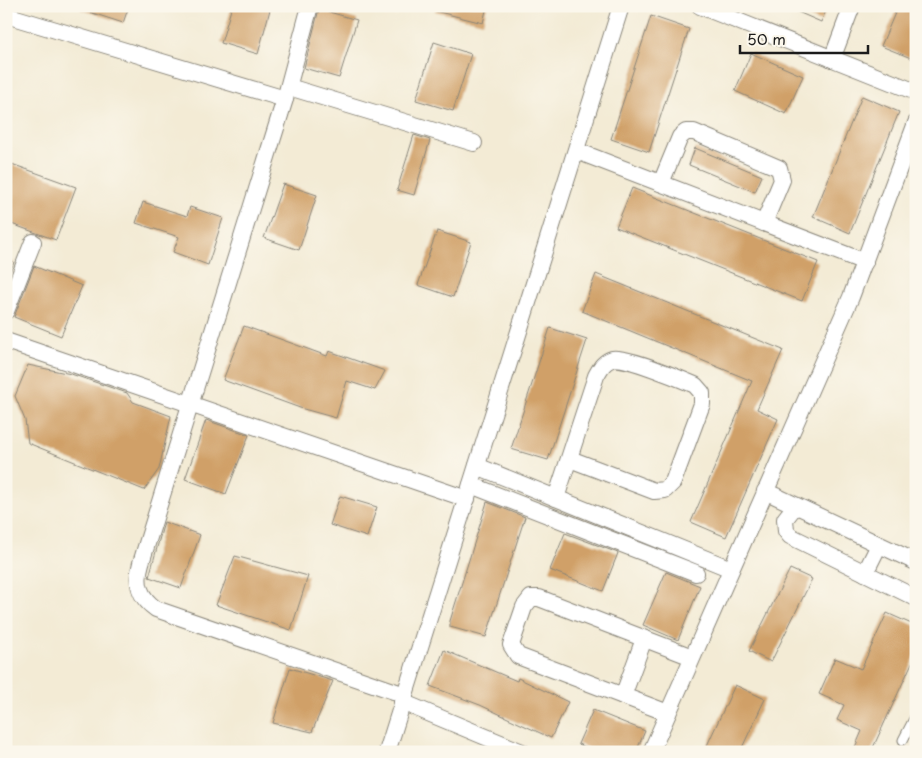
<svg xmlns="http://www.w3.org/2000/svg" width="922" height="758" font-family="'Playpen Sans',sans-serif">
<rect width="100%" height="100%" fill="#fbf7ec"/>
<filter id="ink" filterUnits="userSpaceOnUse"><feTurbulence type="fractalNoise" baseFrequency=".02" numOctaves="2"/><feDisplacementMap in="SourceGraphic" scale="10" xChannelSelector="R" yChannelSelector="G"/><feConvolveMatrix kernelMatrix="1 2 1 2 8 2 1 2 1" color-interpolation-filters="sRGB"/></filter>
<filter id="wash" filterUnits="userSpaceOnUse"><feTurbulence type="fractalNoise" baseFrequency=".0096" numOctaves="4" result="noise"/><feDisplacementMap in="SourceGraphic" scale="20" xChannelSelector="R" yChannelSelector="G"/><feGaussianBlur stdDeviation="1.12" result="paint"/><feColorMatrix in="noise" values="0 0 0 0 0 0 0 0 0 0 0 0 0 0 0 0 0 1.4 0 .05"/><feComposite in="paint" operator="in"/></filter>
<g filter="url(#wash)">
<rect width="100%" height="100%" fill="#f3ebd5"/>
<g id="blocks">
<g fill="#d0a068">
<path d="M80 6H129L123 23 80 9Z"/>
<path d="M232 6H271L258 54 221 43Z"/>
<path d="M436 6H487L483 23 435 11Z"/>
<path d="M784 6H828L821 22Z"/>
<path d="M898 6H916V60L881 46Z"/>
<path d="M319 9 357 20 339 78 304 68Z"/>
<path d="M651 16 689 29 649 152 611 139Z"/>
<path d="M434 42 471 54 453 111 416 100Z"/>
<path d="M751 53 803 76 786 114 735 91Z"/>
<path d="M862 96 899 112 850 233 813 217Z"/>
<path d="M414 135 430 140 414 195 397 190Z"/>
<path d="M695 148 762 176 755 192 689 165Z"/>
<path d="M6 162 76 187 56 240 6 222Z"/>
<path d="M283 184 317 195 299 250 264 238Z"/>
<path d="M632 188 818 262 802 301 616 227Z"/>
<path d="M143 202 187 216 190 207 223 218 208 265 173 252 179 237 136 223Z"/>
<path d="M437 231 471 242 453 297 418 285Z"/>
<path d="M6 259 14 262 6 283Z"/>
<path d="M34 266 82 286 61 336 14 317Z"/>
<path d="M596 274 783 350 757 409 778 419 726 537 691 522 752 381 582 311Z"/>
<path d="M244 326 327 356 329 351 385 371 375 390 347 381 336 418 300 408 223 380Z"/>
<path d="M550 328 587 340 548 460 511 449Z"/>
<path d="M28 365 71 374 127 393 133 402 171 416 159 469 144 490 28 443 25 420 15 396Z"/>
<path d="M206 420 249 435 226 494 185 479Z"/>
<path d="M340 496 377 507 367 537 330 525Z"/>
<path d="M487 502 525 517 486 637 450 627V621Z"/>
<path d="M164 522 200 535 181 588 149 577Z"/>
<path d="M565 533 618 553 603 591 550 570Z"/>
<path d="M235 556 308 576 291 630 216 605Z"/>
<path d="M790 569 812 579 771 662 749 651Z"/>
<path d="M666 572 700 586 678 640 643 625Z"/>
<path d="M887 613 916 626V654L871 752H853L862 731 837 720 844 705 819 694 835 658 861 669Z"/>
<path d="M444 650 517 681 518 678 568 702 551 738 480 705 430 686Z"/>
<path d="M290 668 333 681 312 732 273 723Z"/>
<path d="M735 685 765 699 740 752H704Z"/>
<path d="M593 710 645 731 636 752H598L578 744Z"/>
</g>
</g>
</g>
<g filter="url(#ink)">
<use href="#blocks" fill-opacity="0" stroke="#888478" stroke-width="1"/>
<g fill="none" stroke-linecap="round" stroke-linejoin="round">
<g stroke="#888478" stroke-width="11">
<path id="lane" d="M903 740 916 715"/>
</g>
<g stroke="#888478" stroke-width="18">
<g id="street">
<path d="M310 6 285 99 141 563C135 583 139 597 156 609L405 695"/>
<path d="M700 6 916 92"/>
<path d="M6 15 285 99"/>
<path d="M832 59 852 6"/>
<path d="M289 87 474 143"/>
<path d="M577 151 865 262"/>
<path d="M661 183 680 137 686 132H694L779 168 782 180 764 223"/>
<path d="M6 311 33 242"/>
<path d="M6 341 467 499"/>
<path d="M477 466 731 569"/>
<path d="M471 485 696 573"/>
<path d="M765 491 916 562"/>
<path d="M556 498 596 376C600 369 603 362 612 359 623 355 681 379 695 385L702 393V404L673 482 665 490 654 491 570 459"/>
<path d="M797 507 792 510 785 519 786 531 790 536 916 598"/>
<path d="M865 573 879 545"/>
<path d="M623 696 644 639"/>
<path d="M402 702 522 752"/>
<path d="M668 713 518 656 511 645 524 607 531 598H539L692 657"/>
<path d="M387 752 621 6"/>
<path d="M651 752 851 297 916 123"/>
</g>
</g>
<use href="#lane" stroke="#fff" stroke-width="9"/>
<use href="#street" stroke="#fff" stroke-width="16"/>
</g>
</g>
<rect width="922" height="758" fill="none" stroke="#fbf7ec" stroke-width="25"/>
<path d="M740 45v8h128v-8" fill="none" stroke="#1c1c1c" stroke-width="2.5"/>
<text x="747" y="45" font-size="15" fill="#1c1c1c" stroke="#fbf7ec" stroke-width="4" paint-order="stroke">50 m</text>
</svg>
